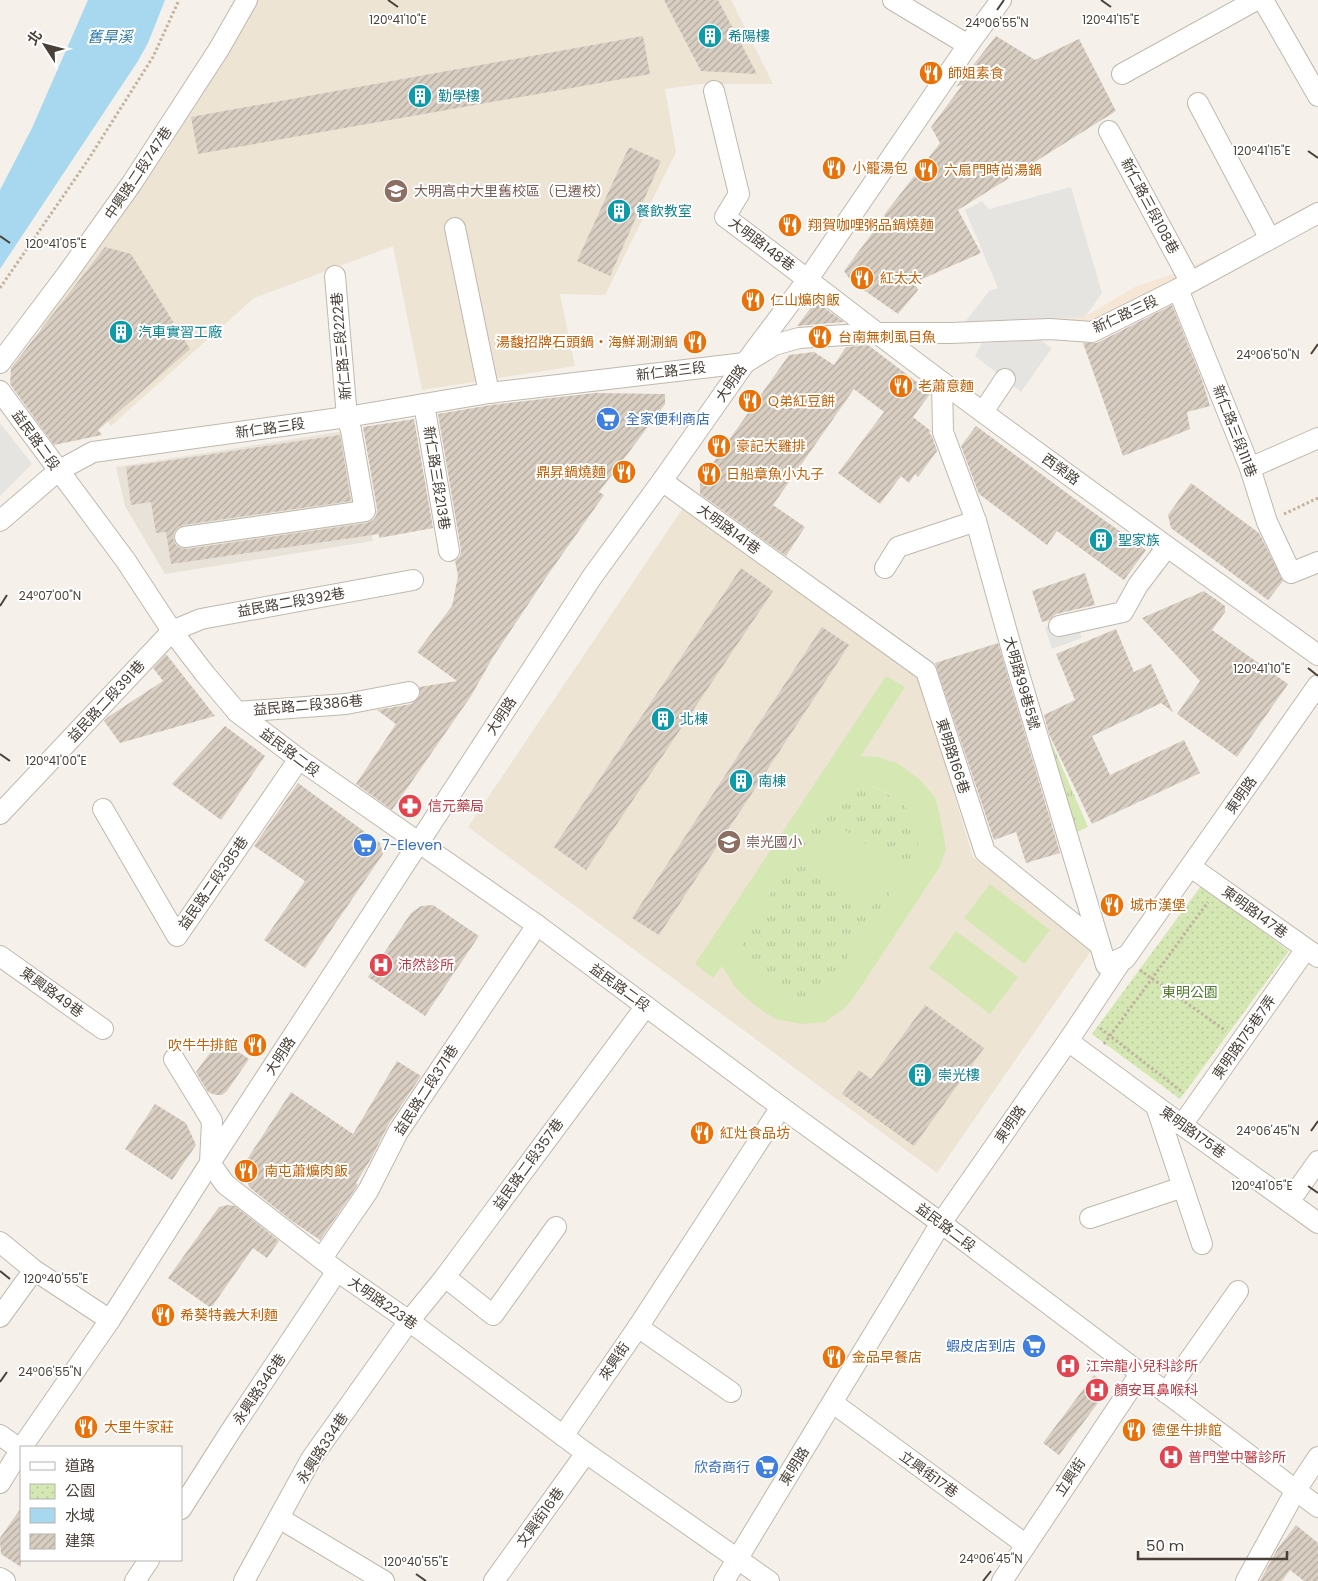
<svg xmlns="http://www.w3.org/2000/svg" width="1318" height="1581" font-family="Poppins,'Noto Sans TC',sans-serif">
<defs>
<pattern id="grass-tufts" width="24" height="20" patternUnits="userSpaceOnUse" patternTransform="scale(1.25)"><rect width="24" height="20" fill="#d5e8b4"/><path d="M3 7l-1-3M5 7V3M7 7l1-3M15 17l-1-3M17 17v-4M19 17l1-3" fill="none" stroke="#b8c89c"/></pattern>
<pattern id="park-dots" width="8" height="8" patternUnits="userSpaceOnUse" patternTransform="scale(1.25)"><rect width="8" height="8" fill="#d5e8b4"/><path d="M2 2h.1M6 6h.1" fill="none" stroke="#b8c89c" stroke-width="1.8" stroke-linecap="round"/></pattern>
<pattern id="building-hatch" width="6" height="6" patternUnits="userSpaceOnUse" patternTransform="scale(1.25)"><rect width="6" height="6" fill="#d9cec2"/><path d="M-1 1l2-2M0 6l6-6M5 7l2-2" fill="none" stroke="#b2a99f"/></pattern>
</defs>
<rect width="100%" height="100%" fill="#f5f1ea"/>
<path fill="#e8e2d8" d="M351 426 373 541 165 574 125 506 116 467 351 430Z"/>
<path fill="#f6e6d6" d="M1237 246 1078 334 962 326 1084 317 1135 287 1179 272Z"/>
<g fill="#ede4d4">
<path d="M254 0H731L773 84H700L665 89 676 152 605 295 560 294 575 366 422 390 393 246 254 298 111 426 40 326 107 231 168 149 239 31Z"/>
<path d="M685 505 917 671 973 857 1093 948 937 1173 468 827Z"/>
</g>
<g fill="url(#grass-tufts)">
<path d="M1046 730 1088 827 1072 834Z"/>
<path d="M865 783C881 790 904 801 914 816 920 825 919 840 918 851L826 991C820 994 814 998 808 1000 803 1001 795 997 789 996 757 988 748 968 741 937L837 793 849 784Z"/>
</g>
<path fill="url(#park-dots)" d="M1201 886 1289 951 1180 1099 1092 1034Z"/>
<g fill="#d5e8b4" fill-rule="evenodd">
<path d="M886 676 905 687 861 756 878 757 899 764 920 780 935 797 940 815 946 850 939 868 856 994 845 1008 825 1022 802 1024 775 1019 753 1004 735 987 722 966 713 978 695 964ZM865 783C881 789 904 801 914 816 920 825 919 840 918 851L826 991C820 994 814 998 808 1000 803 1001 795 997 789 996 757 988 748 967 741 937L837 793 849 784Z"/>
<path d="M834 823 899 866 871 908 806 865Z"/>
<path d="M990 884 1050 930 1024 964 964 918Z"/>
<path d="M956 931 1018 977 990 1014 929 968Z"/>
</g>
<g fill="#e6e4e1">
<path d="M1071 187 1102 293 1085 317 962 326 989 291 998 288 965 210 982 201 989 209Z"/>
<path d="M1040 340 1052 348 1021 392 975 356 982 343Z"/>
<path d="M0 423 32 464 0 496Z"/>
<path d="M1074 617 1082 638 1052 649 1045 627Z"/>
</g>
<path fill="#a8d8ef" d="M88 0H165L148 43 138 61 0 269V190L32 128Z"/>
<g fill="url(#building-hatch)">
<path d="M664 0H718L757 74 701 71Z"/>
<path d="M643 36 650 74 198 154 191 117Z"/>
<path d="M996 36 1035 60 1079 39 1116 111 958 210 981 253 915 282 918 290 898 314 851 281 844 271 885 216 884 215 940 143 931 127 963 84 956 87Z"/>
<path d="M629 147 661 161 610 276 577 261Z"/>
<path d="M105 247 131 254 190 349 98 430 102 435 54 445 10 384 11 368Z"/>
<path d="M816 301 826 309 844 322 797 326Z"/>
<path d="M1172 305 1202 380 1210 406 1187 412 1190 429 1123 456 1083 343H1097Z"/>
<path d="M868 345 930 392V394L913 417 931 431 929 433 932 436 937 451 918 477 915 474 909 483 901 476 880 504 838 473 884 412 854 389 773 505 805 527 786 556 700 494V481L789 355 814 352 834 365 846 347Z"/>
<path d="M595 393 665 394V404L599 492 604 495 545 579 493 657 471 696 392 810 356 784 396 724 377 710 411 704 416 701 420 695 419 687 457 681 417 652 452 606 458 576 455 561 460 556 461 550 438 414 491 405Z"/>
<path d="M414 419 433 528 379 538V534L171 564 166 532 156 533 151 502 131 505 126 467 340 435 351 501 183 525 178 527 174 532 173 539 176 545 180 548 187 549 367 523 373 520 376 516 377 509 363 427Z"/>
<path d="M976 426 1079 502 1146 550 1124 580 1057 531 1047 545 979 494 961 446Z"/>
<path d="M1191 483 1259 533 1283 581 1268 600 1171 528 1168 515Z"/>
<path d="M741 568 773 591 586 870 554 847Z"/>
<path d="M1085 573 1095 605 1056 614 1049 620 1042 622 1032 591Z"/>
<path d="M1204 591 1225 606V612L1212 630 1288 684 1237 757 1177 714 1200 681 1142 618Z"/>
<path d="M822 627 849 645 659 935 632 918Z"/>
<path d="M1116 629 1134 672 1151 664 1173 712 1161 703 1092 736 1110 775 1184 740 1200 773 1092 824 1049 734 1044 715 1075 700 1056 654Z"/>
<path d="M998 643 1060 853 1026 863 1016 832 994 840 935 663Z"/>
<path d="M166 654 215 716 120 743 104 721 108 717 163 681 153 668Z"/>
<path d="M225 726 265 756 221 820 172 784Z"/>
<path d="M298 783 380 843 383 854 305 968 264 940 305 881 254 846Z"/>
<path d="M433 905 479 936 425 1016 368 977 411 913 421 906Z"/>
<path d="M925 1005 984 1048 914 1146 842 1094 859 1070 871 1079Z"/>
<path d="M220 1039 249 1059 227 1091 222 1095H216L208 1092 196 1072Z"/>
<path d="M397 1061 421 1076 388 1125 372 1157 356 1183 358 1185 320 1240 292 1221 249 1187 244 1164 291 1092 353 1134Z"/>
<path d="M155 1104 186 1123 196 1145 172 1180 125 1149Z"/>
<path d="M228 1205 235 1206 279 1241 267 1258 253 1248 211 1308 168 1278 219 1207Z"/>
<path d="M1094 1375 1110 1387 1059 1455 1043 1443Z"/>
<path d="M21 1508V1567L1 1554 0 1541V1538Z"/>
<path d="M1296 1525 1318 1543V1581H1304L1290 1570 1282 1581H1260L1278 1548Z"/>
</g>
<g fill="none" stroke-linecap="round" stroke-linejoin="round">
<g stroke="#c0b8ad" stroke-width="22">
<g id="minor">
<path d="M893 0 968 45"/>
<path d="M1263 0 1318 96"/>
<path d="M1122 74 1256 0"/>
<path d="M714 91 739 194 725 217C798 271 869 328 942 382 1066 474 1192 565 1318 655"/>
<path d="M1198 103 1270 239"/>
<path d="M1109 131 1190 281"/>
<path d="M455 228 489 393"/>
<path d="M1178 289 1250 468 1267 522 1291 573 1318 562"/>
<path d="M0 363 67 274 132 183 219 49 247 0"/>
<path d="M942 382 943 432 976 521 1013 654 1106 965 1124 957"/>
<path d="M0 391 126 561 172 631 205 674 237 712 299 759 537 925 781 1107 941 1223 1318 1507"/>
<path d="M424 404 449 551"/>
<path d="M983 412 1005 379"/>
<path d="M1250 468 1318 438"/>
<path d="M662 481 926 671 985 852 1100 945"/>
<path d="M0 521 58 471 93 452 347 417 489 393 745 363 774 345 799 338 876 333H951L1050 329 1092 332 1178 289 1318 213"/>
<path d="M185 537 365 511 351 430 347 417 335 276"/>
<path d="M885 568 898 547 976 521"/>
<path d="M1059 626 1123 612 1138 585 1167 547"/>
<path d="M237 712 346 704 409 692"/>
<path d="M103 809 177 936 299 759"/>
<path d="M0 814 172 631 201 619 413 580"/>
<path d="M1191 867 1318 957"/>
<path d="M0 956 103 1029"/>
<path d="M1068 1041 1182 1125 1318 1223"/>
<path d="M174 1059 212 1121 210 1163 225 1184 337 1271 409 1321 586 1453 769 1581"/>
<path d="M1156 1106 1202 1244"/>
<path d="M1182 1125 1306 949"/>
<path d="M1289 1202 1318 1161"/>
<path d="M1090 1218 1183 1187"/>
<path d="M0 1242 34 1270 110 1320"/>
<path d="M322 1258 368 1191 398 1132 537 925"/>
<path d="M445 1277 493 1315 556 1227"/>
<path d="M0 1317 34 1270"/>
<path d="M638 1327 731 1392"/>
<path d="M1166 1393 1238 1291"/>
<path d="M833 1403 1025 1544"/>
<path d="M0 1435 21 1450"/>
<path d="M563 1436 638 1327 781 1107"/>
<path d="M22 1447 110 1320 210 1163 592 577 662 481 745 363 808 279 968 45 1001 0"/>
<path d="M0 1483 21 1449"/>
<path d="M181 1509 230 1432 337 1271"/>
<path d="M279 1518 384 1581"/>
<path d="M0 1578 5 1581"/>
<path d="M135 1581 149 1560"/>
<path d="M244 1581 311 1459 409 1321 445 1277 646 1006"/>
<path d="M494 1581 586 1453"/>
<path d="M724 1581 941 1223 1068 1041 1124 957 1125 959 1318 685"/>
<path d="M1002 1581 1140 1374"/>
<path d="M1246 1581 1296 1490 1318 1457"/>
</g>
</g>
<g stroke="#c2b29e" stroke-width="3" stroke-dasharray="2.5 2.5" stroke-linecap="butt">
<path d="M0 288 88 160 153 57 179 0"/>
<path d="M1284 514 1318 498"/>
<path d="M1140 970 1226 1031"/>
<path d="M1100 1028 1181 1091 1182 1090"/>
<path d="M1104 1044 1208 902"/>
</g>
<use href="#minor" stroke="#fff" stroke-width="20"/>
</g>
<path fill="none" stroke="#494138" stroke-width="2" d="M388 0 398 7M1101 0 1111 7M997 10 1004 0M1308 151 1318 158M0 236 10 243M1311 354 1318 344M0 606 7 595M1308 668 1318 676M0 754 10 761M1311 1131 1318 1121M1308 1186 1318 1193M0 1271 10 1279M0 1382 7 1372M416 1574 426 1581M983 1581 991 1571"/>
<defs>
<g id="building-disc" transform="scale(1.25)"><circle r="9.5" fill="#0f9aa8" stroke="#fff"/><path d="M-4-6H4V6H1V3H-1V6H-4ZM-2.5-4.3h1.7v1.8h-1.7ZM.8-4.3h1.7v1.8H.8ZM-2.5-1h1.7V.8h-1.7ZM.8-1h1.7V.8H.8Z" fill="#fff"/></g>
<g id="restaurant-disc" transform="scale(1.25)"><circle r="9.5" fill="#e8710a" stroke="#fff"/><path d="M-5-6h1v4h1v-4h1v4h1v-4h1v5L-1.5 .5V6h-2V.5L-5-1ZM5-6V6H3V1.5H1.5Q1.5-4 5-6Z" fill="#fff"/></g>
<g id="school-disc" transform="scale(1.25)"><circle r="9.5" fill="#8d6e63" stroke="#fff"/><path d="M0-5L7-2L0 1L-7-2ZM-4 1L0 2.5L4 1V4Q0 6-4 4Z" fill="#fff"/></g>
<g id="supermarket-disc" transform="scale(1.25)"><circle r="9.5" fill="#3f7fe0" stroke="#fff"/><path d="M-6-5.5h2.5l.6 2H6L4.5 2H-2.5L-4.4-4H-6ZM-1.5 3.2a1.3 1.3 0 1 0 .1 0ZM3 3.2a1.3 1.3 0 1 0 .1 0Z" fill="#fff"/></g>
<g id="pharmacy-disc" transform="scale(1.25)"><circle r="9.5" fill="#e0444e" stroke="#fff"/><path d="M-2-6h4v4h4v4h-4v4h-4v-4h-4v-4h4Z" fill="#fff"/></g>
<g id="hospital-disc" transform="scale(1.25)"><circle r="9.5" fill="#e0444e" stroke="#fff"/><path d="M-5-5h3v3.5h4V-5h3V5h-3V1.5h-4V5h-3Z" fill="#fff"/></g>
</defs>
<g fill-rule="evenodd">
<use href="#building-disc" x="710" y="36"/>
<use href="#restaurant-disc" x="931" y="73"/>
<use href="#building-disc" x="420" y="96"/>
<use href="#restaurant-disc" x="834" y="168"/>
<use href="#restaurant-disc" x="926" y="170"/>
<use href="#school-disc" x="396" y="191"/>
<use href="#building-disc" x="619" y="211"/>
<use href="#restaurant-disc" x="790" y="225"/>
<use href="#restaurant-disc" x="862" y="278"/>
<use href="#restaurant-disc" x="753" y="300"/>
<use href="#building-disc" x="121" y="332"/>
<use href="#restaurant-disc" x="820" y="337"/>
<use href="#restaurant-disc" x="695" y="342"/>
<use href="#restaurant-disc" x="901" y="386"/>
<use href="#restaurant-disc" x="750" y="401"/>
<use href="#supermarket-disc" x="608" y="419"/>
<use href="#restaurant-disc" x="719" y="446"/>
<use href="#restaurant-disc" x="624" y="472"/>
<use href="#restaurant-disc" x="709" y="474"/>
<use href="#building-disc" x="1101" y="540"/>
<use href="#building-disc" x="663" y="719"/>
<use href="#building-disc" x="741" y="781"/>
<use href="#pharmacy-disc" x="410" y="806"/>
<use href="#school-disc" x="729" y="842"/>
<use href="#supermarket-disc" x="365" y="845"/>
<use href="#restaurant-disc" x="1112" y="905"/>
<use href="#hospital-disc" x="381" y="965"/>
<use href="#restaurant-disc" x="255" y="1045"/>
<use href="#building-disc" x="920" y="1075"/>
<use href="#restaurant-disc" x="702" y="1133"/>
<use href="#restaurant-disc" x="246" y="1171"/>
<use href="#restaurant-disc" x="163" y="1315"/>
<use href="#supermarket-disc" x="1034" y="1346"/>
<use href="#restaurant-disc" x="834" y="1357"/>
<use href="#hospital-disc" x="1068" y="1366"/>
<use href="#hospital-disc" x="1097" y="1390"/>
<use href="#restaurant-disc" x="86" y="1427"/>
<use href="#restaurant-disc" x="1134" y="1430"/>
<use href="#hospital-disc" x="1171" y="1457"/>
<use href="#supermarket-disc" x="767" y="1467"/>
</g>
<g text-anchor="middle" stroke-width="4" stroke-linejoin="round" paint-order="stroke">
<g font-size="14" fill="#0d838f" stroke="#fff" text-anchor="start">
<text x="728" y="41">希陽樓</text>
<text x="438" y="101">勤學樓</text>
<text x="636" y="216">餐飲教室</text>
<text x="138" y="337">汽車實習工廠</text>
<text x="1118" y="545">聖家族</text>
<text x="680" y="724">北棟</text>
<text x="758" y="786">南棟</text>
<text x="938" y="1080">崇光樓</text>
</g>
<g font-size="14" fill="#c56008" stroke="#fff" text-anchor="start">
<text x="948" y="78">師姐素食</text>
<text x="852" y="173">小籠湯包</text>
<text x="944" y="175">六扇門時尚湯鍋</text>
<text x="808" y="230">翔賀咖哩粥品鍋燒麵</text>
<text x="880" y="283">紅太太</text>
<text x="770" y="305">仁山爌肉飯</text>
<text x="838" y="342">台南無刺虱目魚</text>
<text x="678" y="347" text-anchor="end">湯馥招牌石頭鍋‧海鮮涮涮鍋</text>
<text x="918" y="391">老蕭意麵</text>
<text x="768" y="406">Q弟紅豆餅</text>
<text x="736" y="451">豪記大雞排</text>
<text x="606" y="477" text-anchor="end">鼎昇鍋燒麵</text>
<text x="726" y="479">日船章魚小丸子</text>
<text x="1130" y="910">城市漢堡</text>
<text x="238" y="1050" text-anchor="end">吹牛牛排館</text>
<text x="720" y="1138">紅灶食品坊</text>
<text x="264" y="1176">南屯蕭爌肉飯</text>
<text x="180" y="1320">希葵特義大利麵</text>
<text x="852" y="1362">金品早餐店</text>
<text x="104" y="1432">大里牛家莊</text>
<text x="1152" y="1435">德堡牛排館</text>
</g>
<g font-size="14" fill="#494138" stroke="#fff">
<text transform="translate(138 173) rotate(-56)" y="5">中興路二段747巷</text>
<text transform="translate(1150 206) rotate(62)" y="5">新仁路三段108巷</text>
<text transform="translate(762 244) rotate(37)" y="5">大明路148巷</text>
<text transform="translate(1125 314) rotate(-25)" y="5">新仁路三段</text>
<text transform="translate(341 346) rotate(-95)" y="5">新仁路三段222巷</text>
<text transform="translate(671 371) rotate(-7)" y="5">新仁路三段</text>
<text transform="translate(731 383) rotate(-55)" y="5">大明路</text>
<text transform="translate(270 428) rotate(-8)" y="5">新仁路三段</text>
<text transform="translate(1235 431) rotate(69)" y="5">新仁路三段111巷</text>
<text transform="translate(36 440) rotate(54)" y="5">益民路二段</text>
<text transform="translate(1061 469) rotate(36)" y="5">西榮路</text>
<text transform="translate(437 478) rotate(81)" y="5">新仁路三段213巷</text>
<text transform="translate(729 529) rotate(36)" y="5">大明路141巷</text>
<text transform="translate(291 602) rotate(-10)" y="5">益民路二段392巷</text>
<text transform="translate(1022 683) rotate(74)" y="5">大明路99巷5號</text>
<text transform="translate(106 701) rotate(-47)" y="5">益民路二段391巷</text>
<text transform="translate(308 705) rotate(-5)" y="5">益民路二段386巷</text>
<text transform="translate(501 716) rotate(-57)" y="5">大明路</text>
<text transform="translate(290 752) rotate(37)" y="5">益民路二段</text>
<text transform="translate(953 756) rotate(72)" y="5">東明路166巷</text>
<text transform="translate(1241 795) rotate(-55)" y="5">東明路</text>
<text transform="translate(213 883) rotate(-55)" y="5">益民路二段385巷</text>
<text transform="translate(1255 912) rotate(36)" y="5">東明路147巷</text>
<text transform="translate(620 987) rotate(36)" y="5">益民路二段</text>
<text transform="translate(52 992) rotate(36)" y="5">東興路49巷</text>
<text transform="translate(1244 1037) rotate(-55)" y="5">東明路175巷7弄</text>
<text transform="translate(280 1056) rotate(-57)" y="5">大明路</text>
<text transform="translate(426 1090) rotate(-57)" y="5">益民路二段371巷</text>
<text transform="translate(1010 1124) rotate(-55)" y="5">東明路</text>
<text transform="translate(1193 1132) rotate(36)" y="5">東明路175巷</text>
<text transform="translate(528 1164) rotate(-54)" y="5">益民路二段357巷</text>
<text transform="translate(946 1227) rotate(37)" y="5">益民路二段</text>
<text transform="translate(383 1303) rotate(35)" y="5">大明路223巷</text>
<text transform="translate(614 1361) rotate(-56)" y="5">來興街</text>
<text transform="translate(259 1389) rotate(-56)" y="5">永興路346巷</text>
<text transform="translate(322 1448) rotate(-57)" y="5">永興路334巷</text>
<text transform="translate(794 1466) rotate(-58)" y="5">東明路</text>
<text transform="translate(929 1474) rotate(36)" y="5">立興街17巷</text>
<text transform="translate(1070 1477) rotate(-56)" y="5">立興街</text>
<text transform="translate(540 1517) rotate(-54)" y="5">文興街16巷</text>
</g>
<g font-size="14" fill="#785e54" stroke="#fff" text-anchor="start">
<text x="414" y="196">大明高中大里舊校區（已遷校）</text>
<text x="746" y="847">崇光國小</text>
</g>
<g font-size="14" fill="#366cbe" stroke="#fff" text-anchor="start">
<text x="626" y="424">全家便利商店</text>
<text x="382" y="850">7-Eleven</text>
<text x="1016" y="1351" text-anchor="end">蝦皮店到店</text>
<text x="750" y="1472" text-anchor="end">欣奇商行</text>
</g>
<g font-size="14" fill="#be3a42" stroke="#fff" text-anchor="start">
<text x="428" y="811">信元藥局</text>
<text x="398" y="970">沛然診所</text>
<text x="1086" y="1371">江宗龍小兒科診所</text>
<text x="1114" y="1395">顏安耳鼻喉科</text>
<text x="1188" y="1462">普門堂中醫診所</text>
</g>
<g font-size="14" fill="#507a2b" stroke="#fff">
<text x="1190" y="997">東明公園</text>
</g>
<g font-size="15" font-style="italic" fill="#2f7ba4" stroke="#fff">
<text x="110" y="42">舊旱溪</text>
</g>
</g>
<g font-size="12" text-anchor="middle" fill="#494138" stroke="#fff" stroke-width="4" stroke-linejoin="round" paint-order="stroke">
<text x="398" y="24">120°41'10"E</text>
<text x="1111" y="24">120°41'15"E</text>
<text x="997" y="27">24°06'55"N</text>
<text x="1262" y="155">120°41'15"E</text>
<text x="56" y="248">120°41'05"E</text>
<text x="1268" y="359">24°06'50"N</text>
<text x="50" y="600">24°07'00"N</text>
<text x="1262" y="673">120°41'10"E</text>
<text x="56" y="765">120°41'00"E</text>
<text x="1268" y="1135">24°06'45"N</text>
<text x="1262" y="1190">120°41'05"E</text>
<text x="56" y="1283">120°40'55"E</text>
<text x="50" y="1376">24°06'55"N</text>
<text x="991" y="1563">24°06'45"N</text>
<text x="416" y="1566">120°40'55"E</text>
</g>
<rect x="20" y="1446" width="162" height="115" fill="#ffffff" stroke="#b6b3af"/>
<rect x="30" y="1462" width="25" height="8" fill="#ffffff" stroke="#b6b3af"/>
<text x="65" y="1471" font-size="15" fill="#494138">道路</text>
<rect x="30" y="1484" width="25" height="15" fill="url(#park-dots)" stroke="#b6b3af"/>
<text x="65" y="1496" font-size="15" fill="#494138">公園</text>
<rect x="30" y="1508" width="25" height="15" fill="#a8d8ef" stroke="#b6b3af"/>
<text x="65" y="1521" font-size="15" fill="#494138">水域</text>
<rect x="30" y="1534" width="25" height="15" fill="url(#building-hatch)" stroke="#b6b3af"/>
<text x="65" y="1546" font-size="15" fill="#494138">建築</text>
<g transform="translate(45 45) rotate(306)" stroke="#ffffff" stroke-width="4" paint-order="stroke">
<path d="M0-4L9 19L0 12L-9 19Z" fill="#494138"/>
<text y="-8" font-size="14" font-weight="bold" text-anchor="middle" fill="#494138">北</text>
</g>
<path d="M1138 1551v8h149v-8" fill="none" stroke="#494138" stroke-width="2.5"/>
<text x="1146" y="1551" font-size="15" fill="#494138" stroke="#ffffff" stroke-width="4" paint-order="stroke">50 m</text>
</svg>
